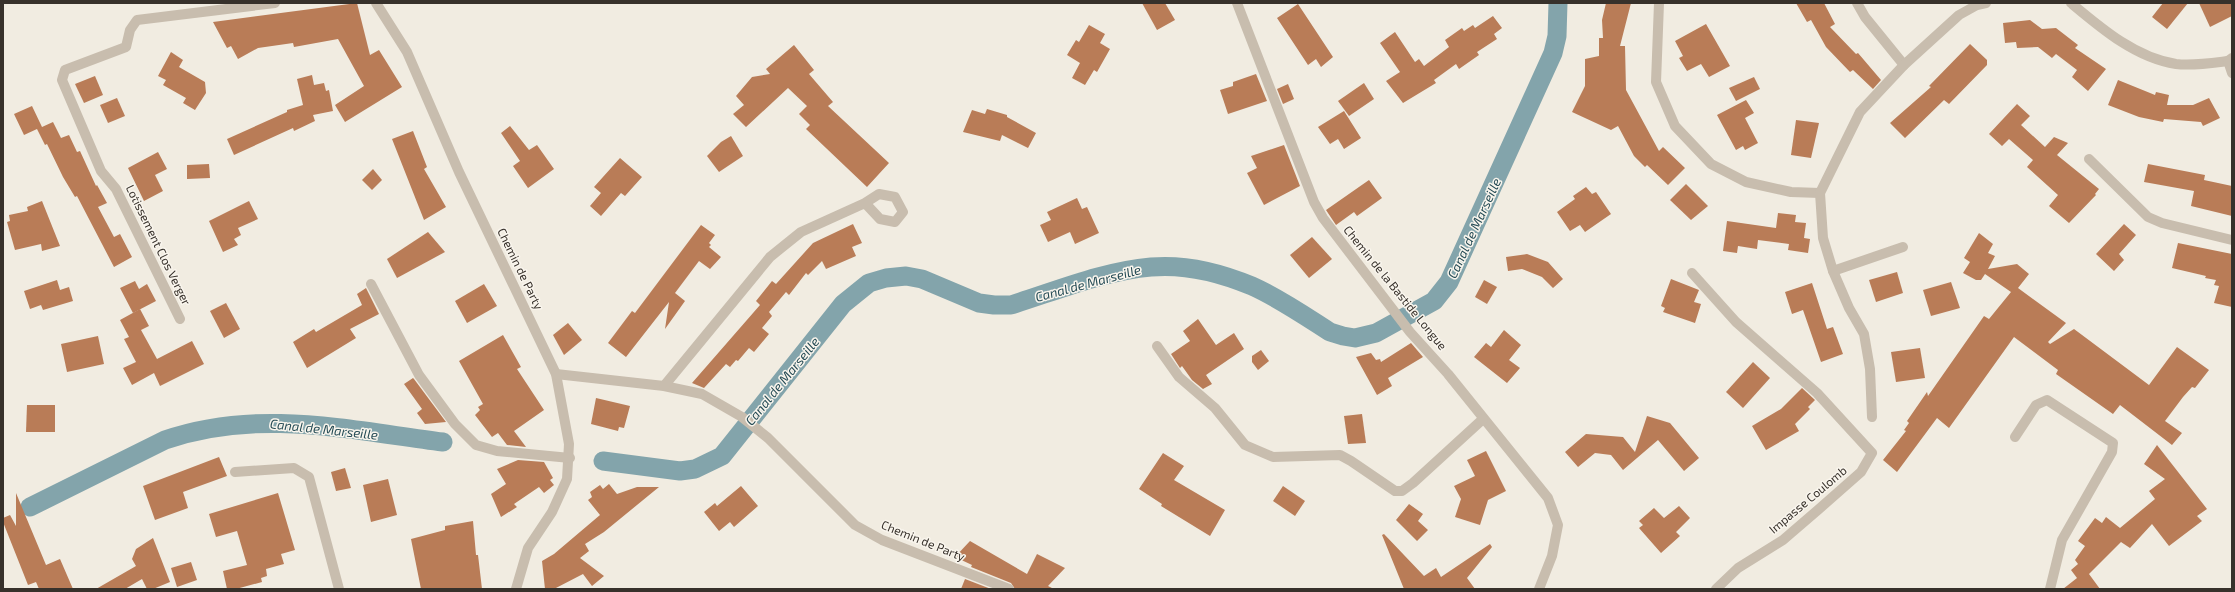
<svg xmlns="http://www.w3.org/2000/svg" width="2235" height="592" font-family="'Exo 2',sans-serif">
<rect width="100%" height="100%" fill="#f1ece1"/>
<g fill="none" stroke-linecap="round" stroke-linejoin="round">
<g stroke="#83a4ab" stroke-width="19">
<path d="M603 461 680 471 695 469 722 456 843 304 869 283 886 278 906 276 922 279 979 303 994 305H1011C1056 291 1104 271 1151 267 1185 264 1221 273 1252 286 1279 298 1305 316 1330 332L1343 336 1355 338 1376 333 1434 301 1449 282 1553 53 1557 36 1558 3"/>
<path d="M30 507 165 440C258 408 348 430 443 442"/>
</g>
</g>
<g fill="#b97c57">
<path d="M357 3 370 55 379 50 402 87 345 122 335 105 364 86 338 39 294 47 293 43 258 48 238 59 231 46 227 48 213 22Z"/>
<path d="M1142 3H1165L1175 20 1157 30Z"/>
<path d="M1606 3H1631L1620 46H1625L1626 90 1659 151 1663 147 1685 168 1668 185 1647 165 1645 167 1634 156 1618 126 1611 130 1572 112 1585 86V59L1599 56V38H1603L1602 20Z"/>
<path d="M1796 3H1824L1835 24 1830 27 1856 54 1858 53 1881 80 1873 89 1853 70 1850 72 1826 47 1811 20 1807 22Z"/>
<path d="M2163 3H2188L2167 29 2152 17Z"/>
<path d="M2199 3H2232V16L2210 27Z"/>
<path d="M1298 4 1333 57 1321 67 1316 59 1308 65 1277 18Z"/>
<path d="M1493 16 1502 28 1494 34 1497 39 1477 52 1479 55 1459 69 1456 64 1434 80 1436 83 1403 103 1386 81 1400 72 1380 43 1395 32 1415 62 1419 59 1424 66 1449 47 1445 40 1462 28 1464 31 1473 25 1475 28Z"/>
<path d="M2030 20 2042 29 2056 28 2078 45 2075 48 2106 69 2088 91 2072 77 2077 70 2056 54 2052 58 2038 47 2017 48 2016 42 2005 43 2003 23Z"/>
<path d="M1706 24 1730 66 1709 77 1701 64 1687 71 1679 58 1683 56 1675 41Z"/>
<path d="M1089 25 1105 34 1100 43 1110 49 1097 72 1094 70 1085 85 1072 78 1080 63 1067 55 1076 40 1079 42Z"/>
<path d="M1970 44 1987 60V65L1949 104 1944 100 1905 138 1890 123 1931 87 1929 86Z"/>
<path d="M794 45 814 70 809 74 833 102 828 106 889 163 867 187 806 129 810 125 799 114 807 106 788 88 746 127 733 114 744 105 736 96 752 77 770 74 766 69Z"/>
<path d="M171 52 183 60 179 67 205 82 206 93 195 110 183 103 186 98 163 85 166 80 158 76Z"/>
<path d="M1256 74 1267 101 1228 114 1220 90 1233 86V82Z"/>
<path d="M312 75 314 85 324 83 326 91 329 90 333 111 313 115 315 121 294 131 293 128 234 155 227 139 287 112V110L303 105 297 79Z"/>
<path d="M95 76 103 95 84 103 75 84Z"/>
<path d="M1754 77 1760 89 1736 101 1729 88Z"/>
<path d="M2118 80 2155 95 2156 92 2169 95 2167 105H2193L2209 98 2220 118 2203 126 2201 122 2164 119 2163 122 2139 117 2108 105Z"/>
<path d="M1364 83 1374 99 1349 116 1338 101Z"/>
<path d="M1288 84 1294 99 1283 104 1277 89Z"/>
<path d="M117 98 125 116 108 123 100 105Z"/>
<path d="M1746 100 1754 113 1745 118 1758 143 1745 150 1743 146 1736 150 1717 115Z"/>
<path d="M2017 104 2030 116 2021 125 2045 147 2054 137 2068 143 2057 155 2099 189 2095 194 2096 195 2069 223 2049 206 2058 195 2027 167 2033 160 2009 139 2002 146 1989 134Z"/>
<path d="M32 106 42 127 53 122 61 138 69 135 77 152 80 151 96 186 97 185 107 203 98 207 114 237 120 234 132 257 114 267 77 196 75 197 63 177 47 144 45 145 37 129 24 135 14 114Z"/>
<path d="M987 109 1007 115V117L1036 133 1028 148 1002 135 1000 141 963 132 972 110 985 114Z"/>
<path d="M1344 111 1361 138 1344 149 1338 139 1330 144 1318 127Z"/>
<path d="M1796 120 1819 123 1811 158 1791 155Z"/>
<path d="M510 126 529 150 537 145 554 169 528 188 513 166 520 161 501 133Z"/>
<path d="M413 131 427 167 424 169 446 207 424 220 392 139Z"/>
<path d="M731 136 743 156 719 172 707 156 721 142Z"/>
<path d="M1284 145 1300 186 1264 205 1247 173 1257 168 1251 156Z"/>
<path d="M158 152 167 169 155 175 163 191 144 201 128 168Z"/>
<path d="M620 158 642 177 625 196 621 193 601 216 590 206 601 193 594 187Z"/>
<path d="M209 164 210 178 187 179V165Z"/>
<path d="M2148 164 2205 175 2204 180 2232 186V216L2191 206 2194 191 2144 182Z"/>
<path d="M373 169 382 180 372 190 362 180Z"/>
<path d="M1369 180 1382 198 1357 216 1354 212 1336 225 1326 210Z"/>
<path d="M1686 184 1708 206 1691 220 1670 200Z"/>
<path d="M1586 187 1592 194 1596 192 1611 214 1585 232 1580 225 1570 231 1557 212 1575 199 1573 196Z"/>
<path d="M1077 198 1082 209 1087 207 1099 233 1075 244 1070 232 1048 242 1040 225 1051 220 1047 212Z"/>
<path d="M42 201 60 246 42 251 41 244 15 250 7 222 10 221 9 215 28 211 27 207Z"/>
<path d="M249 201 258 219 238 228 241 235 234 239 238 245 223 252 209 221Z"/>
<path d="M1778 213 1796 215 1795 222 1806 223 1804 238 1810 239 1808 253 1788 250 1789 244 1758 240 1757 249 1738 246 1737 253 1723 251 1727 221 1776 228Z"/>
<path d="M853 224 862 243 852 247 856 256 826 269 822 261 808 275 806 273 789 295 786 292 769 312 772 316 762 328 769 334 754 352 749 348 738 361 736 360 730 367 726 364 704 388 692 383 760 305 756 301 772 281 776 284 813 243Z"/>
<path d="M2124 224 2136 235 2119 254 2124 260 2114 271 2096 254Z"/>
<path d="M701 225 715 235 709 243 711 245 709 247 721 257 710 269 699 261 675 293 685 301 665 329 669 302 626 357 608 343 632 311 635 313Z"/>
<path d="M428 232 445 252 397 278 387 259Z"/>
<path d="M1979 233 1993 244 1988 253 1995 256 1988 269 2017 264 2029 274 2018 288 2066 323 2048 342 2050 344 2074 329 2149 385 2177 347 2209 370 2195 388 2192 387 2183 397 2165 421 2182 433 2172 445 2120 405 2113 414 2056 374 2058 370 2014 337 1949 428 1937 418 1897 472 1883 460 1906 431 1904 430 1909 423 1907 421 1927 392 1928 396 1984 316 1989 319 2011 292 1985 274 1981 280H1976L1963 273 1970 262 1964 258Z"/>
<path d="M1312 237 1332 259 1309 278 1290 255Z"/>
<path d="M2178 243 2232 254V307L2214 303 2219 286 2214 285 2216 280 2205 278 2206 276 2172 268Z"/>
<path d="M1527 254 1548 262 1563 279 1553 288 1542 277 1522 269 1508 271 1506 257Z"/>
<path d="M1897 272 1903 293 1876 302 1869 280Z"/>
<path d="M1671 279 1699 290 1694 302 1701 304 1695 323 1663 312 1665 308 1661 306Z"/>
<path d="M57 280 60 290 69 287 73 301 43 310 41 305 30 309 24 291Z"/>
<path d="M1484 280 1497 287 1487 304 1475 297Z"/>
<path d="M135 281 139 289 147 284 156 301 133 313 120 288Z"/>
<path d="M1951 282 1960 308 1931 316 1923 290Z"/>
<path d="M1812 283 1827 329 1833 327 1843 354 1821 362 1803 310 1792 314 1785 292Z"/>
<path d="M484 284 497 306 467 323 455 301Z"/>
<path d="M366 288 379 314 350 329 356 338 307 368 293 342 314 329 316 332 362 305 357 294Z"/>
<path d="M226 303 240 329 224 338 210 311Z"/>
<path d="M140 309 149 326 141 330 157 359 192 341 204 364 160 386 154 373 132 385 123 368 136 362 124 339 129 337 120 320Z"/>
<path d="M1198 319 1216 345 1234 333 1244 349 1206 375 1212 384 1203 389 1192 380 1182 366 1180 368 1171 354 1190 341 1183 331Z"/>
<path d="M568 323 582 340 564 355 553 335Z"/>
<path d="M1504 330 1521 345 1509 360 1520 368 1507 383 1474 357 1486 343 1491 347Z"/>
<path d="M503 335 521 367 517 369 544 410 514 431 526 447 507 445 498 433 492 437 475 415 480 410 478 407 483 404 459 361Z"/>
<path d="M98 336 104 364 67 372 61 344Z"/>
<path d="M1411 343 1423 357 1388 378 1392 386 1377 395 1356 357 1371 353 1376 360 1380 359 1381 362Z"/>
<path d="M1920 348 1925 378 1896 382 1891 352Z"/>
<path d="M1261 350 1269 361 1258 370 1252 362V356Z"/>
<path d="M1753 362 1770 378 1743 408 1726 392Z"/>
<path d="M413 378 414 379 446 422 425 424 417 413 422 409 404 384Z"/>
<path d="M1802 388 1815 400 1808 407 1810 409 1795 424 1799 431 1766 450 1752 426 1781 409Z"/>
<path d="M596 398 630 406 624 428 619 427 618 431 591 424Z"/>
<path d="M27 405H55V432H26Z"/>
<path d="M1362 414 1366 443 1348 444 1344 416Z"/>
<path d="M1647 416 1670 423 1699 458 1684 471 1658 440 1623 470 1611 455 1595 453 1578 467 1565 452 1586 434 1623 437 1635 452Z"/>
<path d="M2157 445 2207 509 2197 516 2202 521 2169 546 2152 524 2130 548 2121 542 2089 574 2100 589H2063L2077 578 2071 570 2078 564 2075 560 2085 546 2078 541 2095 518 2102 523 2106 517 2120 528 2155 499 2149 491 2165 479 2144 464Z"/>
<path d="M1486 451 1506 491 1488 500 1480 525 1455 517 1461 499 1454 486 1475 476 1467 460Z"/>
<path d="M1163 453 1184 466 1174 480 1225 510 1210 536 1161 506 1162 504 1139 489Z"/>
<path d="M219 457 227 476 183 492 188 508 155 520 143 486Z"/>
<path d="M518 460 544 462 553 478 550 480 554 485 544 493 539 487 514 504 517 507 501 517 491 494 506 484 497 469Z"/>
<path d="M345 468 351 488 336 491 331 472Z"/>
<path d="M388 479 397 515 371 522 363 485Z"/>
<path d="M609 484 617 494 637 487H659L604 532 585 544 589 551 580 558 604 576 592 586 583 574 554 589H545L542 561 554 554 600 515 588 500 592 497 590 492 600 485 603 489Z"/>
<path d="M741 486 758 506 734 527 730 522 719 531 704 512 715 503 717 506Z"/>
<path d="M1283 486 1305 501 1295 516 1273 501Z"/>
<path d="M16 493 46 565 60 559 73 589H39L36 582 28 585 3 522V518L10 515 16 526Z"/>
<path d="M278 493 295 550 281 554 284 564 266 569 267 576 261 578 262 582 236 589H227L223 571 247 565 237 531 216 537 209 514Z"/>
<path d="M1409 504 1423 514 1418 521 1428 530 1417 541 1396 520Z"/>
<path d="M1679 506 1690 518 1676 532 1680 536 1661 553 1639 528 1643 525 1639 521 1654 508 1664 518Z"/>
<path d="M473 521 476 555H478L482 589H421L411 539 445 530V526Z"/>
<path d="M1384 534 1424 576 1436 568 1441 577 1490 544 1492 547 1467 578 1475 589H1404L1382 535Z"/>
<path d="M153 538 170 582 153 589H147L142 579 125 589H96L136 566 132 559 136 549Z"/>
<path d="M970 541 1027 574 1037 554 1065 568 1048 586 1054 589H1015L1011 583 971 567 972 565 955 557Z"/>
<path d="M191 562 197 580 177 587 171 568Z"/>
<path d="M965 579 991 589H961Z"/>
</g>
<g fill="none" stroke-linecap="round" stroke-linejoin="round">
<g stroke="#c8bdae" stroke-width="10">
<path d="M376 3 407 52 459 172 556 374 569 444 567 479 552 512 528 548 516 589"/>
<path d="M1237 3 1314 202 1323 218 1410 332 1448 374 1548 498 1558 525 1552 556 1539 589"/>
<path d="M1659 3 1656 82 1675 126 1711 164 1746 182 1791 192 1820 193"/>
<path d="M1857 3 1865 17 1904 65"/>
<path d="M2071 3C2102 29 2136 58 2176 64 2193 66 2212 63 2228 61"/>
<path d="M2232 58 2228 61 2232 73"/>
<path d="M2089 159 2148 217 2162 223 2232 240"/>
<path d="M1833 271 1903 247"/>
<path d="M1692 273 1736 322 1817 393 1872 453 1861 472 1819 509 1783 540 1738 568 1716 589"/>
<path d="M371 284 419 375 455 424 476 445 497 451 570 458"/>
<path d="M180 319 116 189 101 171 62 80 65 70 126 47 130 30 137 20 275 3"/>
<path d="M1157 346 1179 377 1215 408 1245 445 1273 457 1340 455 1351 461 1395 491H1402L1413 483 1483 419"/>
<path d="M556 374 664 386 702 394 742 417 768 438 855 525 882 540 1009 589"/>
<path d="M664 386 770 257 801 232 865 203 880 219 895 222 903 212 895 197 879 194 865 203"/>
<path d="M1872 417 1870 369 1864 334 1849 308 1833 271 1823 238 1820 193 1860 112 1904 65 1959 15 1977 5 1986 3"/>
<path d="M2015 437 2036 405 2047 400 2113 443 2112 452 2062 540 2050 589"/>
<path d="M235 472 294 468 309 477 339 589"/>
</g>
</g>
<g text-anchor="middle" stroke-width="3" stroke-linejoin="round" paint-order="stroke">
<g font-size="12" fill="#37312b" stroke="#f9f5ed">
<text transform="translate(158 245) rotate(64)" y="4">Lotissement Clos Verger</text>
<text transform="translate(520 269) rotate(64)" y="4">Chemin de Party</text>
<text transform="translate(1395 288) rotate(51)" y="4">Chemin de la Bastide Longue</text>
<text transform="translate(1808 500) rotate(-40)" y="4">Impasse Coulomb</text>
<text transform="translate(923 541) rotate(22)" y="4">Chemin de Party</text>
</g>
<g font-size="13" font-style="italic" fill="#254b55" stroke="#f9f5ed">
<text transform="translate(1474 228) rotate(-65)" y="5">Canal de Marseille</text>
<text transform="translate(1088 283) rotate(-15)" y="5">Canal de Marseille</text>
<text transform="translate(782 381) rotate(-51)" y="5">Canal de Marseille</text>
<text transform="translate(324 429) rotate(6)" y="5">Canal de Marseille</text>
</g>
</g>
<rect width="2235" height="592" fill="none" stroke="#37312b" stroke-width="8"/>
</svg>
